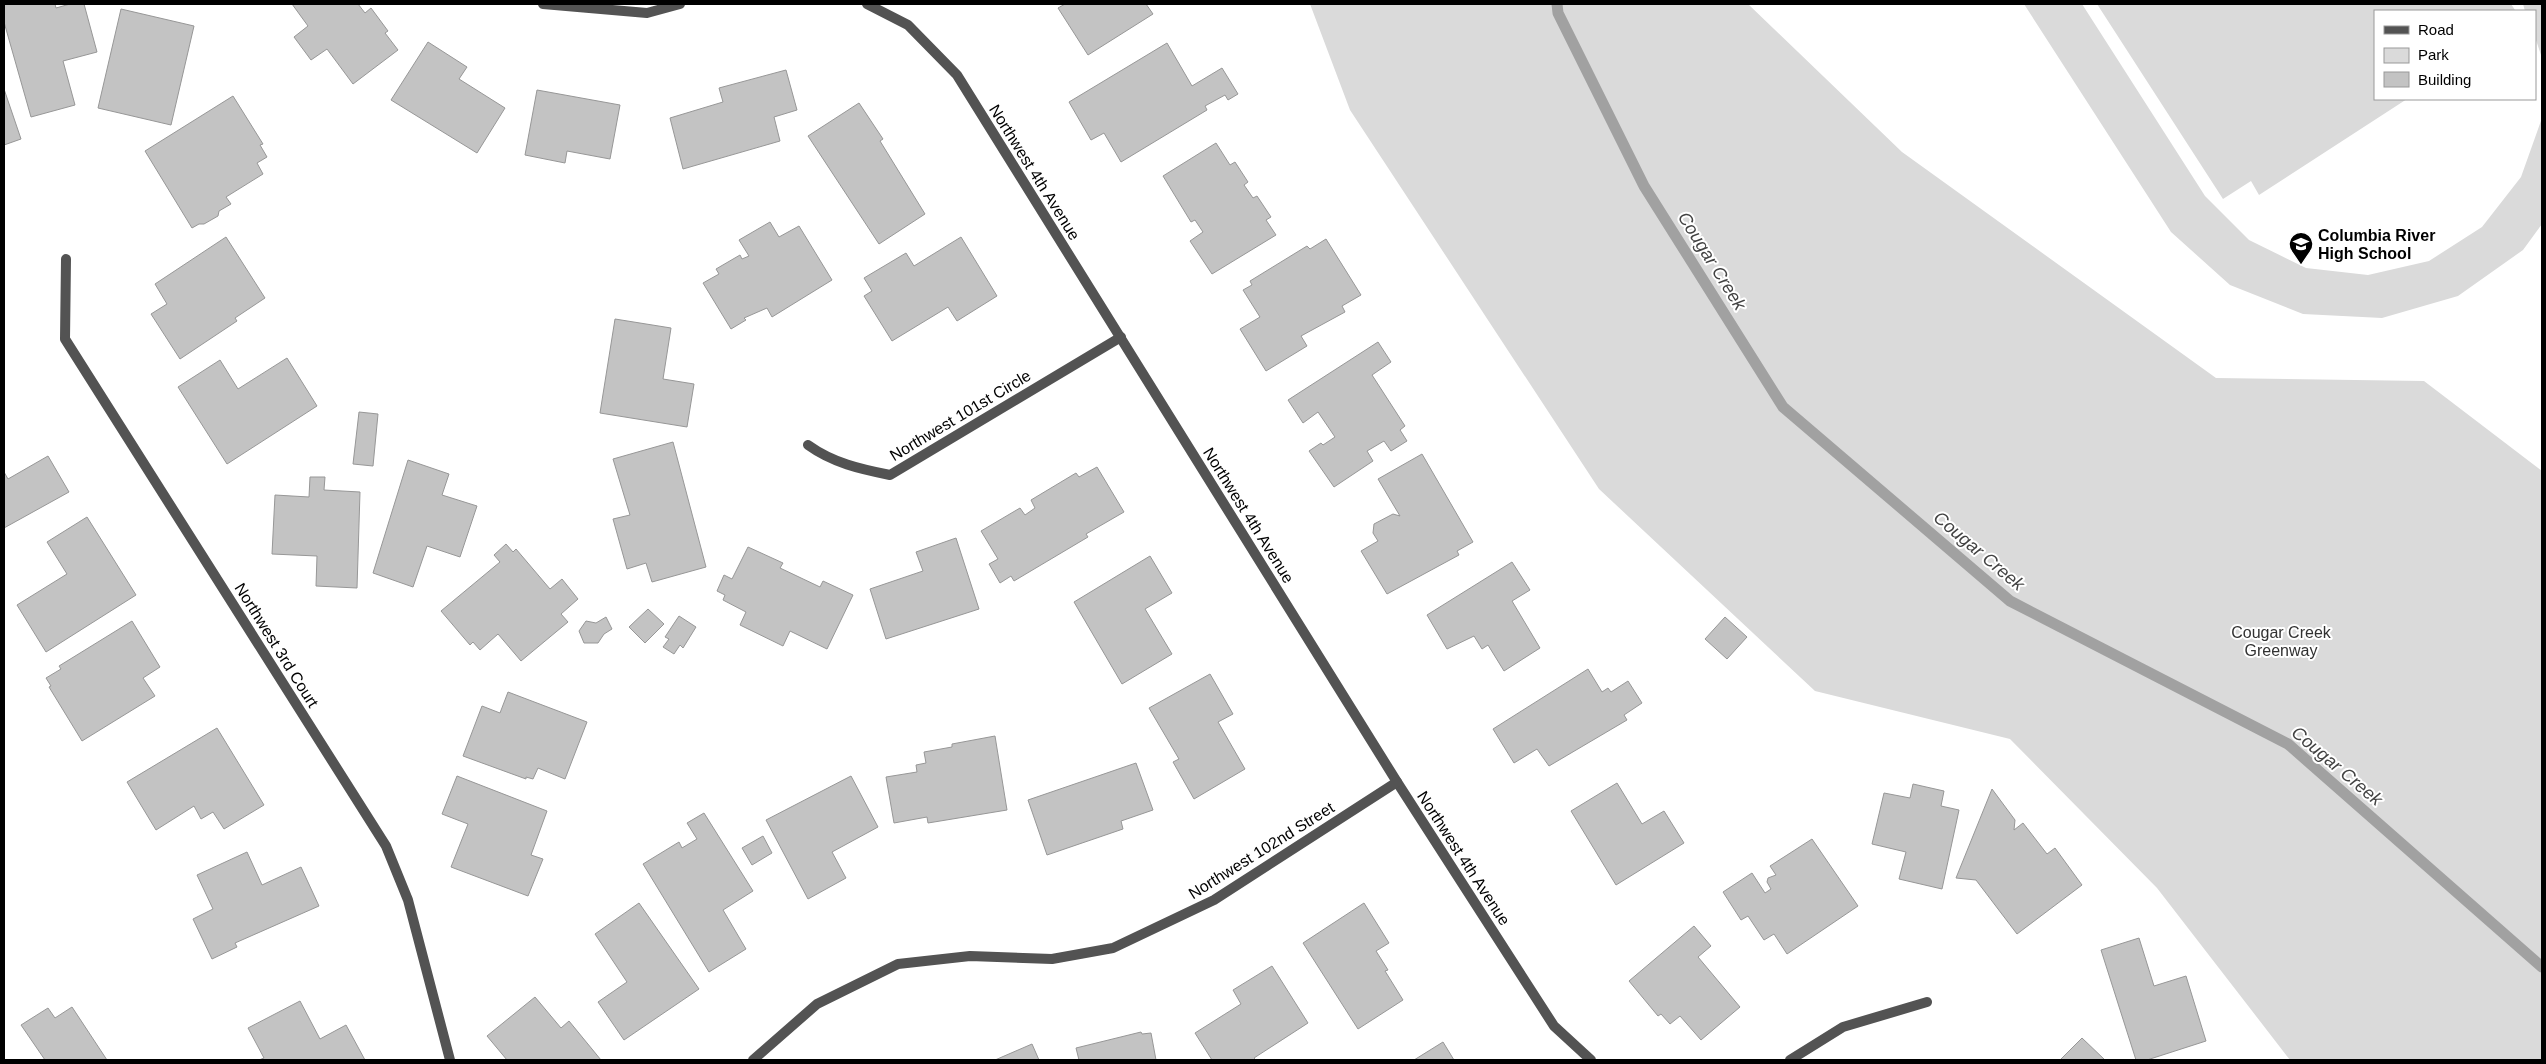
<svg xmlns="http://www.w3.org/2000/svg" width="2546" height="1064" font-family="Arial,sans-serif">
<rect width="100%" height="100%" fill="#fff"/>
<g fill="#dadada">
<path d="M1310 4H1748L1902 152 2216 378 2424 381 2542 471V1060H2290L2157 888 2010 739 1815 691 1599 489 1350 110Z"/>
<path d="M2024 4H2082L2205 196 2249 240 2306 268 2368 275 2429 261 2482 227 2521 177 2542 118 2541 55 2535 37V11H2525L2523 4H2542V224L2523 250 2458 296 2382 318 2303 314 2230 285 2171 232Z"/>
<path d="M2097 4H2511L2515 10 2375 11V99H2407L2259 195 2251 181 2223 199Z"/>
</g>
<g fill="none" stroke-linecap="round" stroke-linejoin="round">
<path stroke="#a1a1a1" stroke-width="11" d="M1557 4 1558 13 1644 186 1783 407 2010 601 2288 744 2542 967"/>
</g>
<g fill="#c3c3c3" stroke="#979797">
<path d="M4 4H55L56 8 70 4H84L97 52 63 61 75 105 31 117 4 22Z"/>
<path d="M292 4H358L365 13 371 8 388 31 385 33 398 50 353 84 327 49 311 60 294 37 308 26Z"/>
<path d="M1065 4H1146L1153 14 1088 55 1058 8Z"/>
<path d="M121 9 194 26 171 125 98 108Z"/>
<path d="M428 42 467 67 459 79 505 108 477 153 391 100Z"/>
<path d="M1167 43 1192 86 1222 68 1238 94 1228 100 1225 95 1205 106 1207 110 1121 162 1104 133 1091 140 1069 102Z"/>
<path d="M786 70 797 110 774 117 780 141 683 169 670 118 723 102 719 88Z"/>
<path d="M4 89 21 139 4 145Z"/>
<path d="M537 90 620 105 610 159 567 151 565 163 525 155Z"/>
<path d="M233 96 263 144 260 145 267 157 257 163 263 174 226 197 231 204 219 211 218 216 204 224H199L192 228 145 151Z"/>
<path d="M859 103 883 139 880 141 925 214 879 244 808 136Z"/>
<path d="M1216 143 1230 165 1235 162 1248 182 1244 185 1253 198 1257 196 1271 217 1266 220 1276 235 1212 274 1190 241 1203 232 1195 220 1191 222 1163 176Z"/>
<path d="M770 222 779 237 799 226 832 280 772 317 767 308 744 318 746 320 731 329 703 283 719 274 716 269 740 255 742 259 749 256 739 240Z"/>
<path d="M226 237 265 298 235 318 237 321 180 359 151 314 167 304 155 284Z"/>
<path d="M961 237 997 296 957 321 948 307 892 341 864 296 872 291 864 278 906 253 914 266Z"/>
<path d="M1326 239 1361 295 1342 306 1345 312 1301 336 1307 346 1266 371 1240 329 1260 317 1243 290 1252 285 1250 281 1307 246 1310 249Z"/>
<path d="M615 319 671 328 663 379 694 384 687 427 600 413Z"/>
<path d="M1378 342 1391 362 1372 375 1405 426 1400 430 1407 441 1391 451 1384 441 1367 451 1373 461 1334 487 1309 451 1321 443 1323 445 1335 437 1318 412 1303 423 1288 400Z"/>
<path d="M287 358 317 406 227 464 178 387 220 360 238 389Z"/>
<path d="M359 412 378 414 373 466 353 464Z"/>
<path d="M673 442 706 567 652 582 646 563 627 569 613 519 630 515 613 459Z"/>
<path d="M1422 454 1473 542 1457 551 1459 555 1387 594 1361 551 1378 541 1373 533 1374 524 1393 514 1400 516 1378 479Z"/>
<path d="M48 456 69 492 4 528V472L8 479Z"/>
<path d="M408 460 449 474 442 495 477 506 460 557 427 546 413 587 373 573Z"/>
<path d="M1097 467 1124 512 1086 534 1088 537 1014 581 1011 576 1000 583 989 564 998 559 981 531 1020 508 1025 515 1035 508 1031 500 1076 473 1079 477Z"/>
<path d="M310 477H325L324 490 360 492 357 588 316 586 317 556 272 554 275 495 309 497Z"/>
<path d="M87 517 136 595 46 652 17 605 67 574 47 542Z"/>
<path d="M956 538 979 609 886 639 870 589 923 571 916 552Z"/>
<path d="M506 544 513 552 516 549 550 589 562 579 578 599 561 614 568 622 521 661 498 634 480 650 473 642 470 645 441 611 500 562 494 555Z"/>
<path d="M748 547 783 563 780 568 820 587 823 581 853 595 827 649 790 631 783 646 740 625 746 612 723 600 725 595 717 591 724 575 732 579Z"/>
<path d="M1150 556 1172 593 1145 609 1172 654 1122 684 1074 602Z"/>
<path d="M1512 562 1530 590 1512 601 1540 648 1504 671 1488 645 1482 649 1474 636 1447 649 1427 615Z"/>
<path d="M648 609 664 624 645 643 629 627Z"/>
<path d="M679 616 696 627 683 648 680 645 674 654 663 647 669 639 665 637Z"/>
<path d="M606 617 612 629 604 634 598 643H584L579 631 586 621 596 623Z"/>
<path d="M1725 617 1747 637 1727 659 1705 639Z"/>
<path d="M132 621 160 667 143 678 155 696 82 741 49 687 51 686 46 678 61 669 59 666Z"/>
<path d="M1588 669 1602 692 1608 688 1611 692 1628 681 1642 703 1624 715 1627 720 1549 766 1537 749 1514 763 1493 729Z"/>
<path d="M1210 674 1233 714 1218 722 1245 769 1194 799 1173 762 1179 759 1149 708Z"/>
<path d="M508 692 587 722 565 779 538 768 533 779 526 777V779L463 756 482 706 500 713Z"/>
<path d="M217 728 264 805 224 829 213 812 201 819 194 806 156 830 127 782Z"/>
<path d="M995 736 1007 810 928 823 927 817 894 823 886 777 917 772 916 765 926 763 924 752 952 747V744Z"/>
<path d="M1136 763 1153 810 1121 821 1123 829 1047 855 1028 800Z"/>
<path d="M457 776 547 811 531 855 543 859 528 896 451 867 468 824 442 814Z"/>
<path d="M851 776 878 827 832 852 846 878 808 899 766 820Z"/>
<path d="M1617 783 1642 824 1664 811 1684 843 1616 885 1571 811Z"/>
<path d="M1913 784 1944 791 1941 806 1959 810 1942 889 1899 879 1906 852 1872 844 1884 793 1910 798Z"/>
<path d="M1992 789 2015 820 2014 830 2023 823 2047 854 2055 848 2082 885 2017 934 1976 880 1956 878Z"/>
<path d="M704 813 753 891 723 910 746 949 709 972 643 864 679 842 682 848 697 839 687 823Z"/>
<path d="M763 836 772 853 752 865 742 848Z"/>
<path d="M1812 839 1858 906 1787 954 1774 934 1764 940 1748 916 1741 920 1723 892 1752 873 1765 893 1771 889 1767 882 1768 878 1776 875 1770 866Z"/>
<path d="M247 852 262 885 301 867 319 906 235 943 237 947 212 959 193 919 213 909 197 875Z"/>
<path d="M639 903 699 989 624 1040 598 1002 627 982 595 934Z"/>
<path d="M1364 903 1389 943 1376 951 1388 970 1385 971 1403 1000 1358 1029 1303 943Z"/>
<path d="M1694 926 1711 946 1698 957 1740 1007 1701 1040 1680 1016 1670 1024 1661 1014 1658 1016 1629 981Z"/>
<path d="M2139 938 2154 986 2186 976 2206 1041 2147 1060H2136L2101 950Z"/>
<path d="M1272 966 1308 1023 1254 1058 1256 1060H1212L1195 1033 1241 1004 1233 990Z"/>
<path d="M535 997 561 1028 569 1021 601 1060H507L487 1036Z"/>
<path d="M300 1001 320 1039 346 1025 365 1060H259L264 1058 248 1028Z"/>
<path d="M72 1007 107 1060H45L21 1025 48 1008 55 1018Z"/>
<path d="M1141 1032 1142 1034 1151 1033 1156 1060H1079L1076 1048Z"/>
<path d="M2082 1038 2105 1060H2060Z"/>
<path d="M1443 1042 1454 1060H1414Z"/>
<path d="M1032 1044 1039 1060H995Z"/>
</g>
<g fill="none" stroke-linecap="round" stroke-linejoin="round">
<g stroke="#535353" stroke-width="10">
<path d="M543 4 647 13 680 4"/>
<path d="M867 4 908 25 957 75 1397 782 1554 1026 1591 1060"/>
<path d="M66 259 65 339 386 846 408 900 450 1060"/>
<path d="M808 445C833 463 860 469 890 475L1121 337"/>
<path d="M753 1060 817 1004 898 964 970 956 1052 959 1113 948 1214 900 1397 782"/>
<path d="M1790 1060 1843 1027 1927 1002"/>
</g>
</g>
<defs>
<g id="school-pin" transform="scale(1.25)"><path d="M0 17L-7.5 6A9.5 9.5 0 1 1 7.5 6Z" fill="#000" stroke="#fff"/><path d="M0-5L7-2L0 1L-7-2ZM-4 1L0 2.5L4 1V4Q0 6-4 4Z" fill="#fff"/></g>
</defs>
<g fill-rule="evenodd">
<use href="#school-pin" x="2301" y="244"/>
</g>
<g text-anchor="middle" stroke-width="4" stroke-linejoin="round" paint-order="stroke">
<g font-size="16" fill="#000" stroke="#fff">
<text transform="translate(1035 172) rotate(58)" y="6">Northwest 4th Avenue</text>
<text transform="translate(960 415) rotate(-31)" y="6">Northwest 101st Circle</text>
<text transform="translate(1249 515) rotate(58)" y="6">Northwest 4th Avenue</text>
<text transform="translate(277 645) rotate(58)" y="6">Northwest 3rd Court</text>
<text transform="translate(1261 850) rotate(-32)" y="6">Northwest 102nd Street</text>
<text transform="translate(1464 858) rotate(57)" y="6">Northwest 4th Avenue</text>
</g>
<g font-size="16" font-weight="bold" fill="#000" stroke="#fff" text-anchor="start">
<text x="2318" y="241">Columbia River<tspan x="2318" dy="18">High School</tspan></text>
</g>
<g font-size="16" fill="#313131" stroke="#fff">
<text x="2281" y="638">Cougar Creek<tspan x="2281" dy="18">Greenway</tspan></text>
</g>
<g font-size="18" font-style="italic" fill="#424242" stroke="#fff">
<text transform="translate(1712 261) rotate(58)" y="6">Cougar Creek</text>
<text transform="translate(1979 551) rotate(40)" y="6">Cougar Creek</text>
<text transform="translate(2337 766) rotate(40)" y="6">Cougar Creek</text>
</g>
</g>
<rect width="2546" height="1064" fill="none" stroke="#000000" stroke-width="10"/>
<rect x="2374" y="10" width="162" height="90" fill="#ffffff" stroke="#999999"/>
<rect x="2384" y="26" width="25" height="8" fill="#535353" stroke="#999999"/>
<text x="2418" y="35" font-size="15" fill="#000000">Road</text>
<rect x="2384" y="48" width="25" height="15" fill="#dadada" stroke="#999999"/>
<text x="2418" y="60" font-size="15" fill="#000000">Park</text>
<rect x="2384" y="72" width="25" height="15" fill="#c3c3c3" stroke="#999999"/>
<text x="2418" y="85" font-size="15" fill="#000000">Building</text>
</svg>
